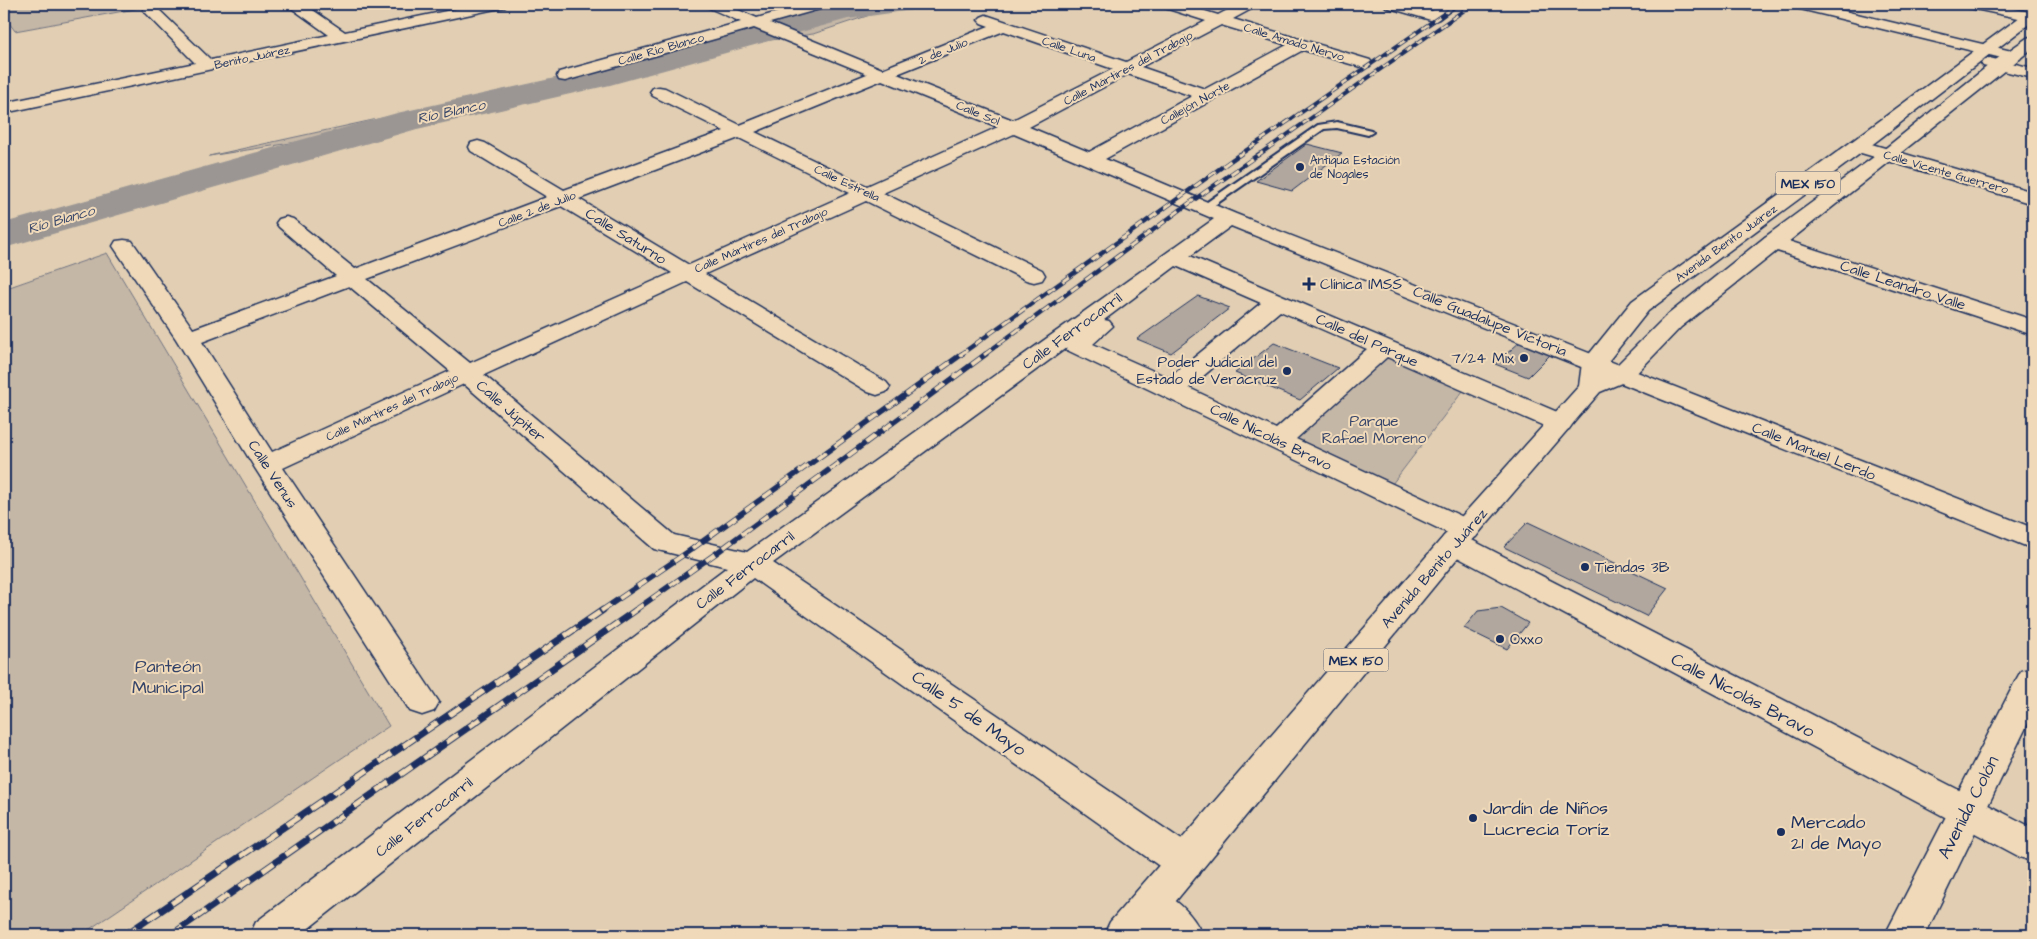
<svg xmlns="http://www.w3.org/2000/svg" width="2037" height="939" font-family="'Architects Daughter',sans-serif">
<rect width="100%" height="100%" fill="#e2cfb3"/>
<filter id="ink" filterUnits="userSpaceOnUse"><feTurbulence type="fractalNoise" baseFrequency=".02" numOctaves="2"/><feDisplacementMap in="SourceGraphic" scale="10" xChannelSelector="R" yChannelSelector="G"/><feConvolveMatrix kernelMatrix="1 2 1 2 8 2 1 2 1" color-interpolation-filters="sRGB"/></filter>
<g filter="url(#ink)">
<g fill="#c5b7a6" stroke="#707382">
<path d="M4 4H162L15 31 4 16Z"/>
<path d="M862 4H903L813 34 729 46 506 105 348 134 209 156 569 77 776 22Z"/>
<path d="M107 253 389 726 81 935H4V289Z"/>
<path d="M1386 354 1466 387 1389 488 1292 443Z"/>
</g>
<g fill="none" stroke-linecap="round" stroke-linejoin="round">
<path fill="#9b9694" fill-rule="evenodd" d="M840 4H916L912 10 848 19 610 85 417 129 4 248V223L397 113 595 69Z"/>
</g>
<g fill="#b1a79e" stroke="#1b2f5e">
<path d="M1307 144 1342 153 1292 191 1256 181Z"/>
<path d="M1198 296 1230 308 1171 353 1137 339Z"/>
<path d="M1521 341 1553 352 1528 377 1495 364Z"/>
<path d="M1274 343 1338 368 1300 400 1235 373Z"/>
<path d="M1528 522 1668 588 1646 616 1504 547Z"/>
<path d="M1501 608 1528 623 1507 649 1464 628 1478 611Z"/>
</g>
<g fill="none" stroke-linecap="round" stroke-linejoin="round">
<g stroke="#1b2f5e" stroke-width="4">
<path id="lane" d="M1337 122 1371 130 1373 132 1368 135 1337 128 1324 129 1209 209H1201L1200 207 1318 125Z"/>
</g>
<g stroke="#1b2f5e" stroke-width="3">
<g id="street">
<path d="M288 4H304L345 32 480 4H507L505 7 500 8 4 113V103L195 63 146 13 143 10 146 7H156L211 60 329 35 290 7Z"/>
<path d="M705 4H724L757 18 806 4H829L827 7 770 23 882 69 989 26 981 23 978 20 981 17 986 15 1126 62 1206 21 1162 7 1160 4H1182L1218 15 1239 4H1257L1255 7 1233 19 1370 60 1372 63 1370 66 1364 68 1303 50 1105 159 1236 214 2033 528V549L1231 226 1190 256 1569 417 1573 423 1569 429 1560 431 1551 429 1387 357 1296 439 1476 523 1481 530 1476 537 1466 540 1456 537 1067 350 1066 348 773 563 1198 851 1204 863 1198 875 1185 879 1172 875 753 578 300 935H250L256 922 727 567 654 549 464 384 283 468 439 702 434 711 422 715 410 711 253 465 176 339 113 246 116 241 124 240 132 241 193 329 336 276 279 227 276 223 279 219 286 217 293 219 355 269 547 197 471 151 469 147 471 143 478 141 485 143 564 190 724 131 653 96 650 92 653 88 659 87 665 88 740 125 867 74 754 28 565 81 559 80 557 76 559 72 741 22 707 7ZM1221 25 1287 45 1205 89 1141 67ZM1004 31 1113 69 1013 120 897 74ZM1128 74 1192 96 1089 152 1029 127ZM882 80 998 127 867 186 755 132ZM1014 134 1214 219 747 552 674 535 484 375 687 282 868 392 877 395 886 392 890 387 886 382 705 274 866 201 1026 280 1034 282 1042 280 1045 275 1042 270 883 193ZM739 138 850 193 689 265 579 199ZM561 206 672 273 470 363 367 279ZM1176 266 1261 303 1169 378 1093 344 1113 326 1109 321 1104 320ZM349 286 450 371 272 452 202 342ZM1280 311 1367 349 1276 429 1189 388Z"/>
<path d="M1384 4H1407L1432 11 1442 4H1459L1439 19 1434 21 1386 7Z"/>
<path d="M1790 4H1815L2020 53 2022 56 2020 59 2014 61 1792 7Z"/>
<path d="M1963 4H1990L2030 12 2033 13V21L1970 8 1965 7Z"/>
<path d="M1989 58 2033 68V78L1983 66 1981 63 1983 60Z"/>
<path d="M1858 140 2033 192V204L1851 150 1849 146 1851 142Z"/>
<path d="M1773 236 2033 320V335L1765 247 1762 242 1765 237Z"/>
<path d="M2033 668V713L1925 935H1885L2016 680 2021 671Z"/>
<path d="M1151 887C1172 894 1194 914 1202 935H1156L1137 916 1131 904 1137 892Z"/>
</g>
</g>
<g stroke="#1b2f5e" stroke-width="3">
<path id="secondary" d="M1454 533 1464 536 2033 828V862L2020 857 1444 550 1439 543 1444 536Z"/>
</g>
<g stroke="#1b2f5e" stroke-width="3">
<path id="primary" d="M2033 10V21L1865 150 1648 311 1606 364 1605 372 1613 369 1665 317 1765 237 1882 151 1994 61 2027 38 2033 36V48L1681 327 1631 379 1600 392 1464 550 1148 935H1104L1110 922 1444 536 1579 386 1582 363 1632 301 1851 142 2028 11Z"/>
</g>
<use href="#lane" fill="#efd9b8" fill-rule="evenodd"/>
<use href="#street" fill="#efd9b8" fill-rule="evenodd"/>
<use href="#secondary" fill="#efd9b8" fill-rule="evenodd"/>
<use href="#primary" fill="#efd9b8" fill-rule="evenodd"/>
<g stroke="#1b2f5e" stroke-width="4">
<g id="rail-far3">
<path d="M1238 156 1458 4"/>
<path d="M1257 156 1473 4"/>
</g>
</g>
<g stroke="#1b2f5e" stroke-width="4.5">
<g id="rail-far2">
<path d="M960 355 1240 154"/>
<path d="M984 355 1191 202 1259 154"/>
</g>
</g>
<g stroke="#1b2f5e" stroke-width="5.5">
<g id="rail-far1">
<path d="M601 611 692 549 962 354"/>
<path d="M634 611 715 554 986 354"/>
</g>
</g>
<g stroke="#1b2f5e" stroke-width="7">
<g id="rail">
<path d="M125 935 603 610"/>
<path d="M171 935 636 610"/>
</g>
</g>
<use href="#rail-far3" stroke="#efd9b8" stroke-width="2.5" stroke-dasharray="7" stroke-linecap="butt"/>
<use href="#rail-far2" stroke="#efd9b8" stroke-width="3" stroke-dasharray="9" stroke-linecap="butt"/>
<use href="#rail-far1" stroke="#efd9b8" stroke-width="4" stroke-dasharray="11" stroke-linecap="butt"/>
<use href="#rail" stroke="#efd9b8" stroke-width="5" stroke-dasharray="14" stroke-linecap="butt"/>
</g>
</g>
<g fill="#1b2f5e" stroke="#efd9b8" stroke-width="2">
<circle cx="1300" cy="167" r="5"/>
<path d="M1306.5 276.5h5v5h5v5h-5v5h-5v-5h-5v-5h5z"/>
<circle cx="1524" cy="358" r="5"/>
<circle cx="1287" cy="371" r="5"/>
<circle cx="1585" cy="567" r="5"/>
<circle cx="1500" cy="639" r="5"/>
<circle cx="1473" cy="818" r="5"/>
<circle cx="1781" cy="832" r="5"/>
</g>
<g text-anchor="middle" stroke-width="4" stroke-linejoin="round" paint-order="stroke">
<g font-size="12" fill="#1b2f5e" stroke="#efd9b8">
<text transform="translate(1294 42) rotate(17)" y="4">Calle Amado Nervo</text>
<text transform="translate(661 49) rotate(-16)" y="4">Calle Río Blanco</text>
<text transform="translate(1069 49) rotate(19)" y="4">Calle Luna</text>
<text transform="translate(943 51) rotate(-22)" y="4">2 de Julio</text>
<text transform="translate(252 57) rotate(-12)" y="4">Benito Juárez</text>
<text transform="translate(1128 68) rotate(-28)" y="4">Calle Mártires del Trabajo</text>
<text transform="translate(1195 103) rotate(-29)" y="4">Callejón Norte</text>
<text transform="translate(978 113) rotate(22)" y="4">Calle Sol</text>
<text transform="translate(1946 172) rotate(16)" y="4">Calle Vicente Guerrero</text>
<text transform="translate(847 183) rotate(25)" y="4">Calle Estrella</text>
<text transform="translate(537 209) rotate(-21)" y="4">Calle 2 de Julio</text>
<text transform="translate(761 240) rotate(-24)" y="4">Calle Mártires del Trabajo</text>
<text transform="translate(1726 243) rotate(-36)" y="4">Avenida Benito Juárez</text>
<text transform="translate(392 407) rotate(-25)" y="4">Calle Mártires del Trabajo</text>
</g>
<g font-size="12" fill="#1b2f5e" stroke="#efd9b8" text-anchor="start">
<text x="1310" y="164">Antigua Estación<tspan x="1310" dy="14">de Nogales</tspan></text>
</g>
<g font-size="14" font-style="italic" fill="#354469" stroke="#efd9b8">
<text transform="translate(451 111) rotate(-12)" y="5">Río Blanco</text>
<text transform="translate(61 219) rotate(-16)" y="5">Río Blanco</text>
</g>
<g fill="#efd9b8" stroke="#5b6279" stroke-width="1">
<rect x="1775.5" y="171.5" width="65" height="23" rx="4"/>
<rect x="1323.5" y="648.5" width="65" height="23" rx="4"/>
</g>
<g font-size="14" font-weight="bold" fill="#1b2f5e">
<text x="1808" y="188">MEX 150</text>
<text x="1356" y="665">MEX 150</text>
</g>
<g font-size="15" fill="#1b2f5e" stroke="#efd9b8">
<text transform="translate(626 236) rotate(32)" y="5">Calle Saturno</text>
<text transform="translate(1903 285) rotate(18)" y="5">Calle Leandro Valle</text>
<text transform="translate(1490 321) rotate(22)" y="5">Calle Guadalupe Victoria</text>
<text transform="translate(1072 331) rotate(-36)" y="5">Calle Ferrocarril</text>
<text transform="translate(1367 340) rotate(24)" y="5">Calle del Parque</text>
<text transform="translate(511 411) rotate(41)" y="5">Calle Júpiter</text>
<text transform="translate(1271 437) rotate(26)" y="5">Calle Nicolás Bravo</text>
<text transform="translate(1814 451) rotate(22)" y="5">Calle Manuel Lerdo</text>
<text transform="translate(273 474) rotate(57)" y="5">Calle Venus</text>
<text transform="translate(1434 568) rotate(-49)" y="5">Avenida Benito Juárez</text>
<text transform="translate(745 570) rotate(-37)" y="5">Calle Ferrocarril</text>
<text transform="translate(424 817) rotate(-38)" y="5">Calle Ferrocarril</text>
</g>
<g font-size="15" fill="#1b2f5e" stroke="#efd9b8" text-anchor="start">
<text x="1320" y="289">Clínica IMSS</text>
<text x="1514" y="363" text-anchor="end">7/24 Mix</text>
<text x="1277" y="367" text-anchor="end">Poder Judicial del<tspan x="1277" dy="17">Estado de Veracruz</tspan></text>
<text x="1595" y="572">Tiendas 3B</text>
<text x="1510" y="644">Oxxo</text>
</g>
<g font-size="15" fill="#344369" stroke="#efd9b8">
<text x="1374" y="426">Parque<tspan x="1374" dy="17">Rafael Moreno</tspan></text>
</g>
<g font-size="18" fill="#344369" stroke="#efd9b8">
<text x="168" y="672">Panteón<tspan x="168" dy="21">Municipal</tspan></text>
</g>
<g font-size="18" fill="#1b2f5e" stroke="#efd9b8">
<text transform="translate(1743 695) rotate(28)" y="6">Calle Nicolás Bravo</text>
<text transform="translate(969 713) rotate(35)" y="6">Calle 5 de Mayo</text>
<text transform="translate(1968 807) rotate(-63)" y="6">Avenida Colón</text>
</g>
<g font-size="18" fill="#1b2f5e" stroke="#efd9b8" text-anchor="start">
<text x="1483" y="814">Jardín de Niños<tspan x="1483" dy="21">Lucrecia Toríz</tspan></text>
<text x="1791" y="828">Mercado<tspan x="1791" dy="21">21 de Mayo</tspan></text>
</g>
</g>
<rect width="2037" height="939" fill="none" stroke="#efd9b8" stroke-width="20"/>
<rect x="10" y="10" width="2017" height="919" fill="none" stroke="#1b2f5e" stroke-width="2" filter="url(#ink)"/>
</svg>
